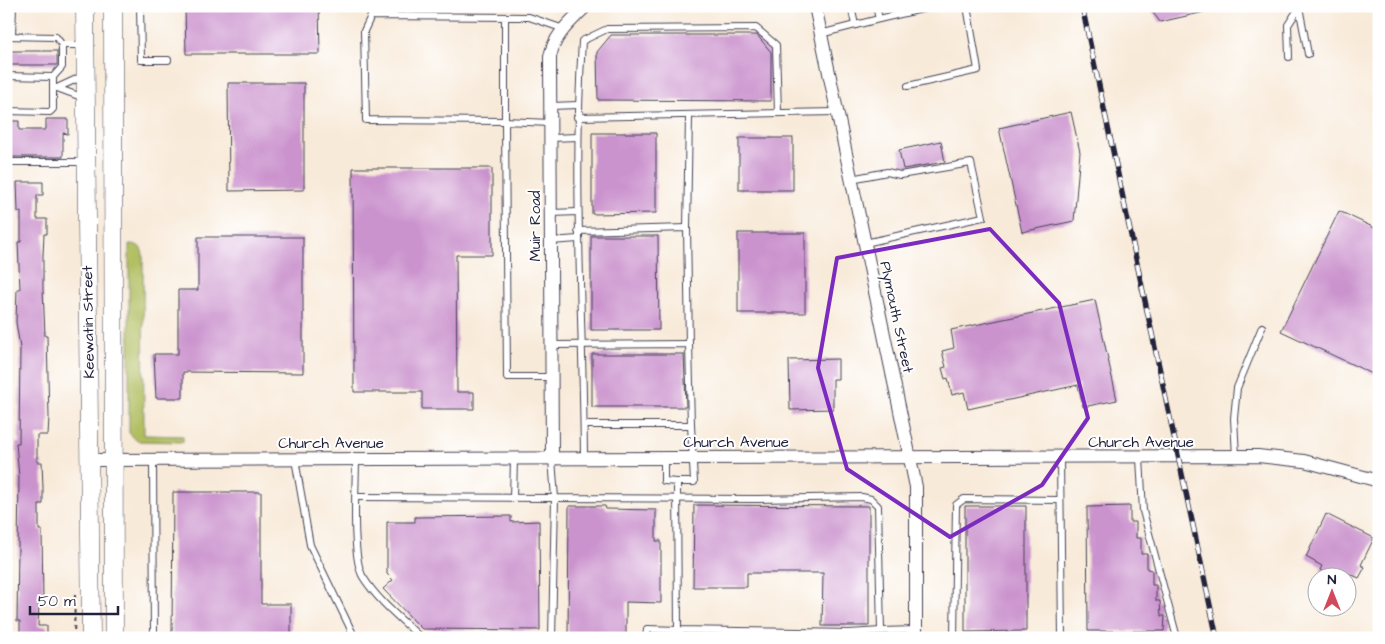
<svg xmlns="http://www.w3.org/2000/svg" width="1385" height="644" font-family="'Architects Daughter',sans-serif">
<rect width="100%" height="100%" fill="#fff"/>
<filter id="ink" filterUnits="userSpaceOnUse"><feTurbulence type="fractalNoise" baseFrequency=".02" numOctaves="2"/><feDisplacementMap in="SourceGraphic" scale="10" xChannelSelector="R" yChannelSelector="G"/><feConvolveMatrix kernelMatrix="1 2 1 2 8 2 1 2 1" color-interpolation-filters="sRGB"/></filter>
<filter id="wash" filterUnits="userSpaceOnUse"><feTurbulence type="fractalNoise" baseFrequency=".0096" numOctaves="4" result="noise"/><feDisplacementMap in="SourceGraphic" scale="20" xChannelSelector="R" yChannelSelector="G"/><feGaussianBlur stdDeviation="1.12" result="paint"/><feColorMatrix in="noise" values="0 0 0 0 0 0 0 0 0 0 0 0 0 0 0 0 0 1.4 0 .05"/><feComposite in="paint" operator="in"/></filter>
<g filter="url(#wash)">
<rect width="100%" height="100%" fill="#f8ead9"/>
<path fill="#b0bd5f" stroke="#69704d" d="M129 244C137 244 141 246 143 254L144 435 183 436V442L137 441 129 433Z"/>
<g id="blocks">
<g fill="#cb93cd">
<path d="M185 6H319L320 54H186Z"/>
<path d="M1148 6H1213V10L1160 22Z"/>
<path d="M611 35H757L771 52V101L598 100 597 52Z"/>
<rect x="6" y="51" width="51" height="14"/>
<path d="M228 83H304V190L229 191Z"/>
<path d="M1071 112 1080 152 1074 221 1022 232 999 128Z"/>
<path d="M46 119H68V134L63 133V157H7V121H19V130H44L46 129Z"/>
<path d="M592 133H656V213L592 214Z"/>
<rect x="739" y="138" width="54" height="52"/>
<path d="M941 141 945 162 903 169 899 150Z"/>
<path d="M353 168H492V255H456L457 392H474V409H422V392H354Z"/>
<path d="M17 182H43V195H37V219H47V234H44L43 256V289L45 336H47L49 417 48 435H37V462H42L43 488V504H39V530H42L43 603H39L38 626H47V638H20V621H17L19 477 16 443H19L20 348 16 322 17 289H20L18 242H21V212H18Z"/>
<path d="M1339 211 1379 230V377L1281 331Z"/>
<rect x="738" y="233" width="67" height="80"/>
<path d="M591 236H658L659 330H591Z"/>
<path d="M198 237H303V373L183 372V398H156L154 354H178V290H198Z"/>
<path d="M1095 300 1117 400 1083 407 1078 385 968 409 964 392 952 395 948 378 945 379 942 368 946 367 942 351 954 348 951 330Z"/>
<path d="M592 354H684L686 407H592Z"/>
<path d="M838 359V379H833V409L790 410 789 360Z"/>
<path d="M173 492H261V604H291V638H172Z"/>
<path d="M694 505 869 506V626H822L823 573H747V587H693Z"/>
<path d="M569 506H605L606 509 656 510V541H661V603L626 602V638H568Z"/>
<path d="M965 506H1026V631L965 632Z"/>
<path d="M1130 506V522H1136V538H1141V554H1147V569L1152 570V585H1156V601H1160L1161 616H1165L1164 631H1088L1087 507Z"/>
<path d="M1326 514 1374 538 1361 565 1365 567 1359 578 1343 571 1340 576H1334L1320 570 1322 566 1306 557Z"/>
<path d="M511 516V522L539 521 540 630 422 629 383 589 393 580 387 574V522H415V517Z"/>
</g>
</g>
</g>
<g filter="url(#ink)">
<use href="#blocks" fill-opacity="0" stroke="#424053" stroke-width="1"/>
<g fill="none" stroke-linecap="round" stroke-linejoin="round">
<g stroke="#424053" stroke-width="8">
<g id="lane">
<path d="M140 6 141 60H168"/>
<path d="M371 6V16"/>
<path d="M851 6 855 25"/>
<path d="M1299 7 1308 54"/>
<path d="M505 17V121L366 120 364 31 371 16 529 17 564 29"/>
<path d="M879 19 935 6"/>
<path d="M820 34 879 19 876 6"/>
<path d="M6 36 56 37 62 45V67L53 77V109L50 112 6 111"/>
<path d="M12 36 13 6"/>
<path d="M62 45H83"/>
<path d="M1289 57 1288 25 1299 8"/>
<path d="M6 76 53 77"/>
<path d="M83 76 57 88 84 98"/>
<path d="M908 86 978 70 967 6"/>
<path d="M550 106 578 105"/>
<path d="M577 117 837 112"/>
<path d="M550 123 505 121 507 377H552"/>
<path d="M550 138 578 137"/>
<path d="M6 162H85"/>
<path d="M851 179 887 172 900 175 971 163 983 217 865 243"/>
<path d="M551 213 578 212"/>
<path d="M687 228 689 117"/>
<path d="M578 231 687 228 689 344"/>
<path d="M551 241 578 239"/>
<path d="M552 345 689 344 691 425"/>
<path d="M584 425H691L694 482H677"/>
<path d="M1236 457 1234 418 1237 388 1262 327"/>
<path d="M1060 458 1062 638"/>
<path d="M1140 458 1143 511 1176 634 1174 638"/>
<path d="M153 459 154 638"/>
<path d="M295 459 310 545 355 638"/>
<path d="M356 459C356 484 351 557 363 577 378 601 401 619 421 638"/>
<path d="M552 459 555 498 758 499 862 497 871 499 878 506 881 631 916 630"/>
<path d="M584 459C583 319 573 181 582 41L607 29 756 28 776 45 778 113"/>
<path d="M664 459V481L677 482 678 630 849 633 881 631"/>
<path d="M356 497 555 498 552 638"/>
<path d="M513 498 514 459"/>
<path d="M646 638 647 629 678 630"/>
<path d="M954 638 956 505 964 499 1060 500"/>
</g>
</g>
<g stroke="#424053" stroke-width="14">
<g id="street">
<path d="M815 6 916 487V638"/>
<path d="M552 459 550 57C554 35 570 22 586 6"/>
<path d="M90 460 1258 456 1304 461 1379 481"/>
</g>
</g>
<g stroke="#424053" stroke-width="19">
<g id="secondary">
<path d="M85 6 91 638"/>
<path d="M113 6 114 638"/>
</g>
</g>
<path stroke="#424053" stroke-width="2" stroke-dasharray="4 4" stroke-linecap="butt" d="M74 638 75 593"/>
<use href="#lane" stroke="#fff" stroke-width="6"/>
<use href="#street" stroke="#fff" stroke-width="12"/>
<use href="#secondary" stroke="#fff" stroke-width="18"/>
<g stroke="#22223b" stroke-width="5.5">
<path id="rail" d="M1082 6 1217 638"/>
</g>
<use href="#rail" stroke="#fff" stroke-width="4" stroke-dasharray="11" stroke-linecap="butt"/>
</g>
</g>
<path fill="none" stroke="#7b2cbf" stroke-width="4" stroke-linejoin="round" d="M990 229 1059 303 1088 418 1042 485 950 537 847 469 818 368 837 258Z"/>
<g text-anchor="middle" stroke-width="4" stroke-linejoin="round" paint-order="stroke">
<g font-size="15" fill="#22223b" stroke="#fff">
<text transform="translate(535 226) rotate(-90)" y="5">Muir Road</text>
<text transform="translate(897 317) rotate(78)" y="5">Plymouth Street</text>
<text transform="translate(88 322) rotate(-91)" y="5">Keewatin Street</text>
<text x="736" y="447">Church Avenue</text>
<text x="1141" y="447">Church Avenue</text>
<text x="331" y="448">Church Avenue</text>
</g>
</g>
<rect width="1385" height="644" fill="none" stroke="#fff" stroke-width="25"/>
<g transform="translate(1332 592)"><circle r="24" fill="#ffffff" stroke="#a7a7b1"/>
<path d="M0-4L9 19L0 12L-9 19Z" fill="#d1495b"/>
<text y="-8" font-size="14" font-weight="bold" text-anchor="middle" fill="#22223b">N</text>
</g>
<path d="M30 606v8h88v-8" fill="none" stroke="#22223b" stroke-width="2.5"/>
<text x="38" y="606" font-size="15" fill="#22223b" stroke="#ffffff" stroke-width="4" paint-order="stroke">50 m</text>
</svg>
